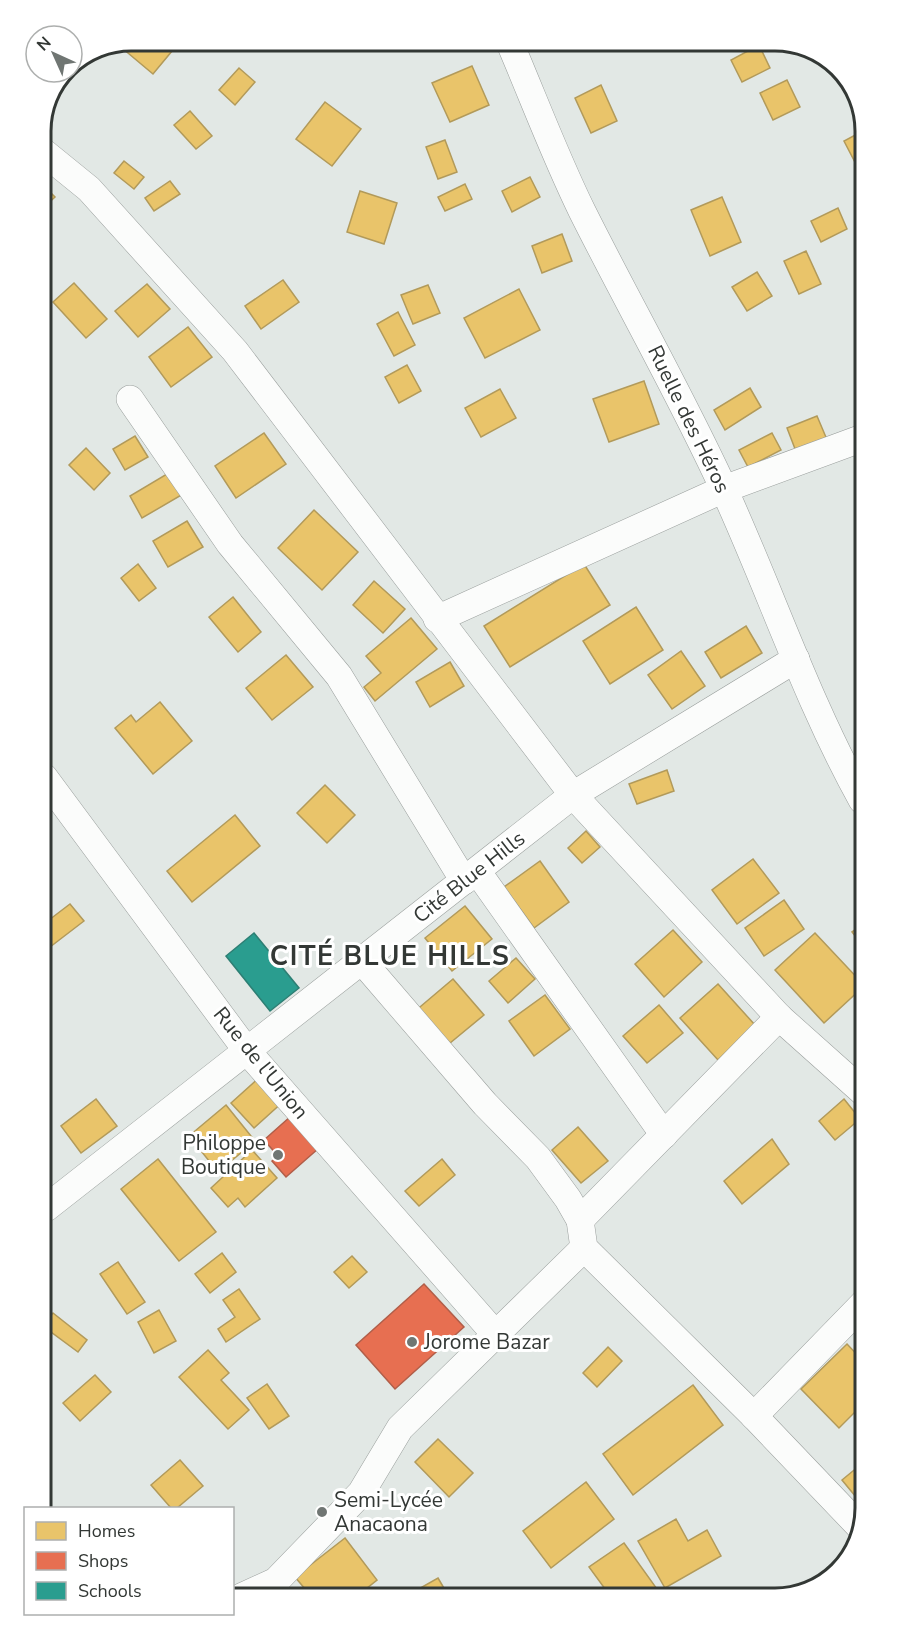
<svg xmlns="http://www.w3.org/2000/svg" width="906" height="1639" font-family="'Nunito Sans',sans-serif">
<rect width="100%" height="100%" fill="#e2e8e5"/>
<g fill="#e9c46a" stroke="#b29a5a" stroke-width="1.5">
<path d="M131 40 159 41 172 51 153 74 122 48Z"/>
<path d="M759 45 770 68 742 82 731 60Z"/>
<path d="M472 66 489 105 450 122 432 83Z"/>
<path d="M239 68 255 82 235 105 219 90Z"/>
<path d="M787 80 800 107 773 120 760 93Z"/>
<path d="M601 85 617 121 591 133 575 98Z"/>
<path d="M325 102 361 129 332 166 296 139Z"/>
<path d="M190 111 212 136 196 149 174 125Z"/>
<path d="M859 133V170L844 141Z"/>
<path d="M445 140 457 172 438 179 426 147Z"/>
<path d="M124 161 144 177 134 189 114 173Z"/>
<path d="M530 177 540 197 512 212 502 191Z"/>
<path d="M170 181 180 194 154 211 145 198Z"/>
<path d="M41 183 55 197 41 210Z"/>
<path d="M465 184 472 199 445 211 438 197Z"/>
<path d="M360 191 397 203 384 244 347 232Z"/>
<path d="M722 197 741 242 710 256 691 210Z"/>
<path d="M838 208 847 229 821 242 811 221Z"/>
<path d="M562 234 572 261 542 273 532 246Z"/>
<path d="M806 251 821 284 799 294 784 261Z"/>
<path d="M757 272 772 296 747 311 732 287Z"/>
<path d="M283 280 299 302 261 329 245 306Z"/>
<path d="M74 283 107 319 86 338 53 302Z"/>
<path d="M147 284 170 309 138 337 115 311Z"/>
<path d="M428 285 440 313 413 324 401 295Z"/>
<path d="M519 289 540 330 485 358 464 318Z"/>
<path d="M398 312 415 345 394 356 377 324Z"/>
<path d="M188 327 212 357 171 387 149 357Z"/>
<path d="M407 365 421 391 399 403 385 377Z"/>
<path d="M644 381 659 424 609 442 593 399Z"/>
<path d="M750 388 761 407 725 430 714 410Z"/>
<path d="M500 389 516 418 481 437 465 408Z"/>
<path d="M817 416 828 442 797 454 787 428Z"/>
<path d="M264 433 286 464 236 498 215 466Z"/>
<path d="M772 433 781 450 748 467 739 450Z"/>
<path d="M135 436 148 457 125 470 113 449Z"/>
<path d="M86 448 110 473 94 490 69 465Z"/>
<path d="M177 468 190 490 142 518 130 496Z"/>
<path d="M314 510 358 552 322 590 278 548Z"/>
<path d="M187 521 203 547 168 567 153 541Z"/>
<path d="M138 564 156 588 139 601 121 578Z"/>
<path d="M584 564 610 605 510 667 484 626Z"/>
<path d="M374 581 405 609 383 633 353 605Z"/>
<path d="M233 597 261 632 238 652 209 617Z"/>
<path d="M636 607 663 650 610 684 583 641Z"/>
<path d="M411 618 437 649 375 701 364 687 381 673 366 656Z"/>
<path d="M746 626 762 653 721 678 705 652Z"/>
<path d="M681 651 705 686 672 709 648 675Z"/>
<path d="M286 655 313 687 272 720 246 688Z"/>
<path d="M450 662 464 686 430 707 416 682Z"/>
<path d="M160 702 192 741 153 774 115 728 131 715 136 722Z"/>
<path d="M667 770 674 791 637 804 629 784Z"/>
<path d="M325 785 355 815 327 843 297 813Z"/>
<path d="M235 815 260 846 192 902 167 871Z"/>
<path d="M586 831 600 847 582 863 568 848Z"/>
<path d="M753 859 779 893 737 924 712 890Z"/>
<path d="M540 861 569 902 534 928 504 887Z"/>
<path d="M784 900 804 929 764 956 745 928Z"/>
<path d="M70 904 84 921 50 947 45 941V923Z"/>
<path d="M465 906 492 939 452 971 425 938Z"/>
<path d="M863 924V946L852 932Z"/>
<path d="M673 930 702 962 664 997 635 964Z"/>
<path d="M815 933 863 984V987L824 1023 775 970Z"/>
<path d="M516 958 535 979 508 1003 489 981Z"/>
<path d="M453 979 484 1015 444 1048 414 1012Z"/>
<path d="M718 984 755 1025 718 1060 680 1018Z"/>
<path d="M545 995 570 1029 534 1056 509 1021Z"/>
<path d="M659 1005 683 1033 647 1063 623 1036Z"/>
<path d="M262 1075 285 1100 254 1128 231 1103Z"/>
<path d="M96 1099 117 1126 81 1153 61 1126Z"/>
<path d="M844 1099 860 1119 835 1140 819 1121Z"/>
<path d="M226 1105 255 1141 218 1172 189 1136Z"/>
<path d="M578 1127 608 1161 581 1183 552 1150Z"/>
<path d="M772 1139 789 1164 742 1204 724 1181Z"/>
<path d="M252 1150 277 1178 245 1207 238 1198 228 1207 211 1188Z"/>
<path d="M158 1159 216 1232 179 1261 121 1189Z"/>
<path d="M442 1159 455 1175 419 1206 405 1191Z"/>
<path d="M222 1253 236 1272 210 1293 195 1274Z"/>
<path d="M352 1256 367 1272 349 1288 334 1272Z"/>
<path d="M118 1262 145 1302 127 1314 100 1274Z"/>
<path d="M239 1289 260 1319 226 1342 218 1329 235 1317 223 1300Z"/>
<path d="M159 1310 176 1341 154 1353 138 1322Z"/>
<path d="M53 1313 87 1340 78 1352 47 1329 46 1321Z"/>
<path d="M847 1344 865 1363V1402L839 1428 801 1389Z"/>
<path d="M608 1347 622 1361 597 1387 583 1373Z"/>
<path d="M208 1350 229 1373 221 1380 249 1410 228 1429 179 1377Z"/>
<path d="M95 1375 111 1392 80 1421 63 1403Z"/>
<path d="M267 1384 289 1416 269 1429 247 1398Z"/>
<path d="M693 1385 723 1425 633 1495 603 1454Z"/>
<path d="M438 1439 473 1473 449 1497 415 1462Z"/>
<path d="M180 1460 203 1486 177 1508H171L151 1485Z"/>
<path d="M865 1461V1508L842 1480Z"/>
<path d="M586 1482 614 1519 551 1568 523 1531Z"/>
<path d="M676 1519 688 1541 707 1530 721 1556 665 1588 638 1541Z"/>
<path d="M345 1538 377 1580 357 1596H311L295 1577Z"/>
<path d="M624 1543 657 1589 652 1593H608L589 1567Z"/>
<path d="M438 1578 448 1595H408Z"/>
</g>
<g fill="#e76f51" stroke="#b15e49" stroke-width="1.5">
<path d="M291 1116 319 1148 286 1177 272 1161 278 1156 264 1140Z"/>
<path d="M424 1284 464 1327 395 1389 356 1345Z"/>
</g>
<path fill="#2a9d8f" stroke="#2d7f74" stroke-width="1.5" d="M254 933 299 988 270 1011 226 956Z"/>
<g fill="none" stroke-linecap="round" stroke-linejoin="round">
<g stroke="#999e9c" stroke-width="28">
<g id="street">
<path d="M509 41C533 97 555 156 582 211 628 303 679 392 722 485 770 589 806 699 862 800"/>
<path d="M41 150 89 189 235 351 573 795 779 1017 863 1092"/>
<path d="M130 399 230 544 339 676 464 881"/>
<path d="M437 619 724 489 860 439"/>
<path d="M44 777 247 1051 496 1335"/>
<path d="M477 871 664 1135"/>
<path d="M362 961 485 1104 538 1158 568 1199 580 1220 584 1248 754 1416 860 1527"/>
<path d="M46 1208 573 795 796 659"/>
<path d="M580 1220 779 1017"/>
<path d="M754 1416 864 1303"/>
<path d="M241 1597 276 1581 361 1493 400 1428 584 1248"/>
</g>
</g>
<use href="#street" stroke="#fbfcfb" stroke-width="27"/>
</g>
<g fill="#707673" stroke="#fff" stroke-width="2">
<circle cx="278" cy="1155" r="6"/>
<circle cx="412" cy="1342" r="6"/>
<circle cx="322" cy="1512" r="6"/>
</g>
<g text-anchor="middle" stroke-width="6" stroke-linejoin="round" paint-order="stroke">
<g font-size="21" fill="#333835" stroke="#fff">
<text transform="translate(689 419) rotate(64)" y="7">Ruelle des Héros</text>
<text transform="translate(469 877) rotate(-38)" y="7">Cité Blue Hills</text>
<text transform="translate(261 1063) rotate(51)" y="7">Rue de l'Union</text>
</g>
<g font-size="21" fill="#333835" stroke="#fff" text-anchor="start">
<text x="266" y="1150" text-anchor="end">Philoppe<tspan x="266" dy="24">Boutique</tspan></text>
<text x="424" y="1349">Jorome Bazar</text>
<text x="334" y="1507">Semi-Lycée<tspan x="334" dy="24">Anacaona</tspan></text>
</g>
<g font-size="27" font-weight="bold" letter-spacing="1.5" fill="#333835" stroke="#fff">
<text x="390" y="965">CITÉ BLUE HILLS</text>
</g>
</g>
<path d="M0 0H906V1639H0ZM131 51H775A80 80 0 0 1 855 131V1508A80 80 0 0 1 775 1588H131A80 80 0 0 1 51 1508V131A80 80 0 0 1 131 51Z" fill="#fff" fill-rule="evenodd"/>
<path fill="none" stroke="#333835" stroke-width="3" d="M131 51H775A80 80 0 0 1 855 131V1508A80 80 0 0 1 775 1588H131A80 80 0 0 1 51 1508V131A80 80 0 0 1 131 51Z"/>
<rect x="24" y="1507" width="210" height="108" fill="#ffffff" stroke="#adafae" stroke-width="1.5"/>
<rect x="36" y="1522" width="30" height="18" fill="#e9c46a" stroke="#adafae" stroke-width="1.5"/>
<text x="78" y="1537" font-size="18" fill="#333835">Homes</text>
<rect x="36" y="1552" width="30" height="18" fill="#e76f51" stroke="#adafae" stroke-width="1.5"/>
<text x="78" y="1567" font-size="18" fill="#333835">Shops</text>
<rect x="36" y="1582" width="30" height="18" fill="#2a9d8f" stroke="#adafae" stroke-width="1.5"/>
<text x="78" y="1597" font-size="18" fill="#333835">Schools</text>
<g transform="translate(54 54) rotate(315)"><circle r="28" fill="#ffffff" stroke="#adafae" stroke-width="1.5"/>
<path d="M0-4.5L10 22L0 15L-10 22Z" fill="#707673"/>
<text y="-9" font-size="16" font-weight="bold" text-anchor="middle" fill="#333835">N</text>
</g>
</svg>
